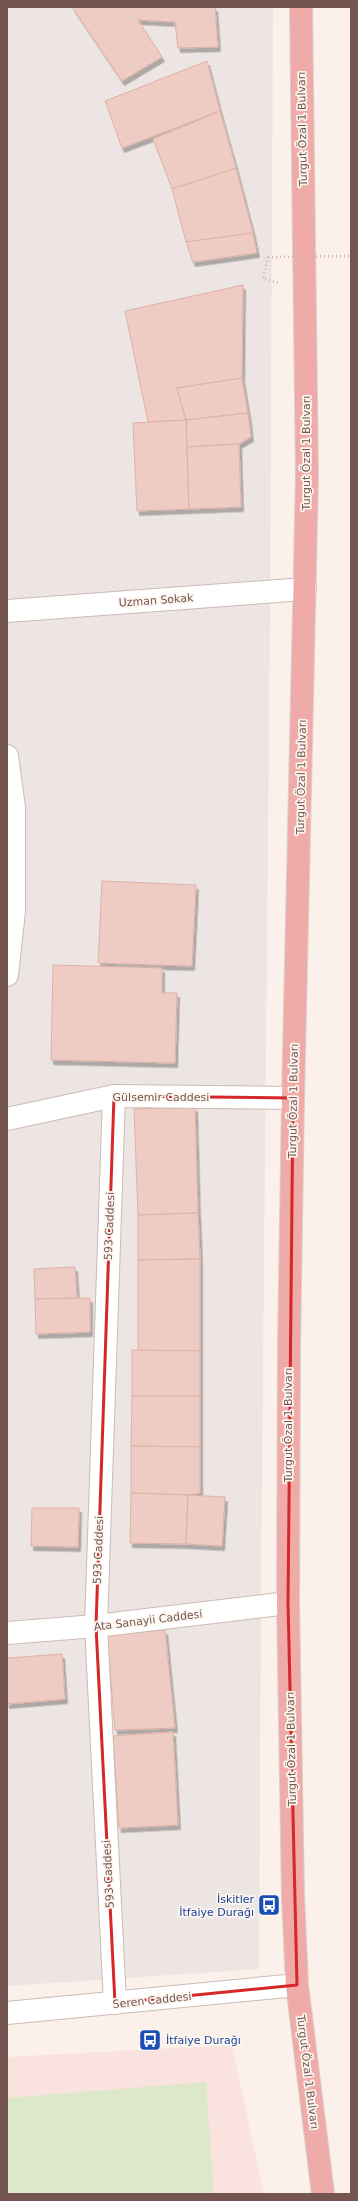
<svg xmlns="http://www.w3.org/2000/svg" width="358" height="2201" font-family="'DejaVu Sans',sans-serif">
<defs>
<filter id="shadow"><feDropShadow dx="2.5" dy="4.5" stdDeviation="0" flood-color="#0004"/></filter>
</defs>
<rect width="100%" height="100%" fill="#fbf1ea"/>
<path fill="#fae2df" d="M232 2045 264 2194H7V2057Z"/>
<path fill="#ece5e3" d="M7 7H273L270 621 261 1586 259 1969 7 1986Z"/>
<path fill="#dce8c9" d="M206 2082 214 2194H7V2098Z"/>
<g fill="#eeccc4" stroke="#dfb0a6" filter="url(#shadow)">
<path d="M72 7H215L218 47 178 48 175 22 138 20 162 57 122 81Z"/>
<path d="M207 61 220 111 122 148 105 101Z"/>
<path d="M220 111 236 168 172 189 153 139Z"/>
<path d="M236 168 253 233 186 242 172 189Z"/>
<path d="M253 233 257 253 193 262 186 242Z"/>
<path d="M243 285 242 378 177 388 186 420 148 422 125 311Z"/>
<path d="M242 378 248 413 186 420 177 388Z"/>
<path d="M248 413 251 437 239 444 187 447 186 420Z"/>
<path d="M186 420 189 509 137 511 133 423Z"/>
<path d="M239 444 241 507 189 509 187 447Z"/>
<path d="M102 881 196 885 192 966 98 963Z"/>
<path d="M53 965 162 968V993H177L175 1063 51 1060Z"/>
<path d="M195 1107 198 1213 138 1215 134 1109Z"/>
<path d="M198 1213 200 1259 138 1260V1215Z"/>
<path d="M200 1259V1351H138V1260Z"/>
<path d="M75 1267 77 1298 35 1299 34 1269Z"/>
<path d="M90 1298V1332L36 1334 35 1299Z"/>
<path d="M132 1350 200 1351V1396H132Z"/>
<path d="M132 1396H200V1447L131 1446Z"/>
<path d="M131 1446 200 1447V1493L188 1495 131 1493Z"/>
<path d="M131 1493 188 1495 186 1544 130 1543Z"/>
<path d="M188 1495 225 1497 222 1546 186 1544Z"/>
<path d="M32 1508H79L78 1547 31 1546Z"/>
<path d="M165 1630 175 1728 115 1730 107 1635Z"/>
<path d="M62 1654 65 1699 7 1704V1658Z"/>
<path d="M173 1732 178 1825 119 1828 113 1736Z"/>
</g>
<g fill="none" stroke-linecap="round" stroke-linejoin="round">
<g stroke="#cebab3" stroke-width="24">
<g id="street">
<path d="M7 611 305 589"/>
<path d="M7 756 14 808V911L7 975"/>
<path d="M114 1096 96 1626 115 2003"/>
<path d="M7 1119 114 1096 293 1098"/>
<path d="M7 1633 96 1626 288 1603"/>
<path d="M7 2013 297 1985"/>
</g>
</g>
<g stroke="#d8cfce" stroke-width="24">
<path id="highway" d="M301 7 307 476 293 1098 289 1347 288 1603 293 1896 297 1985 323 2194"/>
</g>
<path stroke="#d3afa7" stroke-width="2.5" stroke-dasharray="1 3" stroke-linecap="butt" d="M268 257 263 278 278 283"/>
<use href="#street" stroke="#fff" stroke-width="22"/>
<use href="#highway" stroke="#efaba7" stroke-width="22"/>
<path stroke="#d3afa7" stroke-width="2.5" stroke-dasharray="1 3" stroke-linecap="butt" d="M268 257 351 256"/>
</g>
<path fill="none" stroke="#d62828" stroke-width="3" stroke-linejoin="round" d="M114 1096 293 1098 288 1603 297 1985 115 2003 96 1626Z"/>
<defs>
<g id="bus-square" transform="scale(1.15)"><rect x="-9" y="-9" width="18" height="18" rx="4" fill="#1a4fb4" stroke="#fef6f0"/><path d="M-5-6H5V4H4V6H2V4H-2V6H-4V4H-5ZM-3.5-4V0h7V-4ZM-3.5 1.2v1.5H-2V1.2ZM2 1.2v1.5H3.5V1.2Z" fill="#fff"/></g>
</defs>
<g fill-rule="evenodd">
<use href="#bus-square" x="269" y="1905"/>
<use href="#bus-square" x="150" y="2040"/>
</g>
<g text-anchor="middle" stroke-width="3.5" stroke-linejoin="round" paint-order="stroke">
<g font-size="11" fill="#74554f" stroke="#fef6f0">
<text transform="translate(302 129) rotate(-91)" y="4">Turgut Özal 1 Bulvarı</text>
<text transform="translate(306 453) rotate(-90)" y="4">Turgut Özal 1 Bulvarı</text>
<text transform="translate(156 600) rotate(-4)" y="4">Uzman Sokak</text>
<text transform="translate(301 777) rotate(-89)" y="4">Turgut Özal 1 Bulvarı</text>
<text x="161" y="1101">Gülsemir Caddesi</text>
<text transform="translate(293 1101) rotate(-89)" y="4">Turgut Özal 1 Bulvarı</text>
<text transform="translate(109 1226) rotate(-88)" y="4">593 Caddesi</text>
<text transform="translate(288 1425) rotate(-90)" y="4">Turgut Özal 1 Bulvarı</text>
<text transform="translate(98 1550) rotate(-88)" y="4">593 Caddesi</text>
<text transform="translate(148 1620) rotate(-7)" y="4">Ata Sanayii Caddesi</text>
<text transform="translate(291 1749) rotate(-91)" y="4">Turgut Özal 1 Bulvarı</text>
<text transform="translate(108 1874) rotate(-93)" y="4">593 Caddesi</text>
<text transform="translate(152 2000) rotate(-6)" y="4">Seren Caddesi</text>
<text transform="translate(308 2072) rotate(83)" y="4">Turgut Özal 1 Bulvarı</text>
</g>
<g font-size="11" fill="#164399" stroke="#fef6f0" text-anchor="end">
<text x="254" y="1903">İskitler<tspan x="254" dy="13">İtfaiye Durağı</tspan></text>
<text x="166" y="2044" text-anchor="start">İtfaiye Durağı</text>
</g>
</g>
<rect width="358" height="2201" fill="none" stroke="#74554f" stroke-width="16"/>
</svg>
